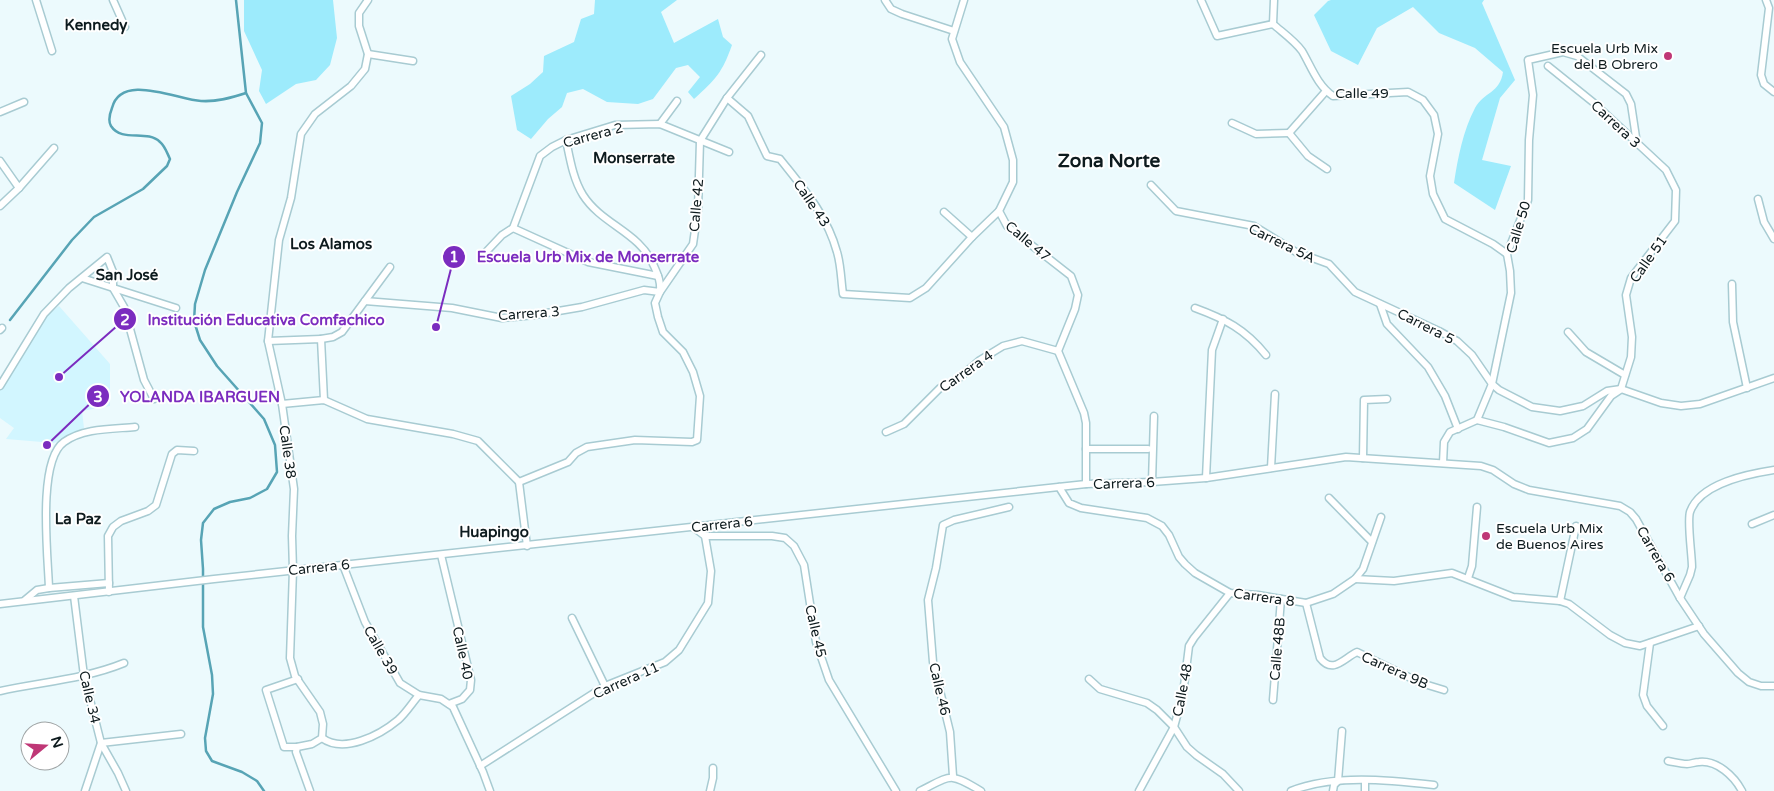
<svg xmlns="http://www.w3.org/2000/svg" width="1774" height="791" font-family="'Varela Round',sans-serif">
<rect width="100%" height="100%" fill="#ecfafd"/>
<path fill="#d2f6ff" d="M59 306 110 364V406L82 411 84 428 54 443 6 439 14 428 0 418V390L47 315Z"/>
<g fill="#9debfc">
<path d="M244 0H333L337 38 330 65 316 80 296 84 266 104 259 91 262 70 244 31Z"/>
<path d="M595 0H677L661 12 674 43 718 19 723 37 732 45C722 73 716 79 694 99L688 92 700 77 688 65 676 68 653 99 638 104 607 102 583 89 567 93 562 107 548 119 531 139 517 130 511 96 530 84 543 72 544 56 574 42 581 19 594 14Z"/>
<path d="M1331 0H1484L1482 3 1515 80 1500 98 1482 160 1511 166 1495 210 1454 183C1458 157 1463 131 1475 108 1484 92 1500 93 1503 72L1475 48 1439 33 1413 7 1377 28 1358 65 1331 51 1314 15 1328 1Z"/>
</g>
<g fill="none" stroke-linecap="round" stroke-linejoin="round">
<g stroke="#57a4b5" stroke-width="2.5">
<path d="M236 0 246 93 262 123 260 143 237 192 205 270 195 304 194 321 200 340 217 366 264 419 275 445 277 472 267 489 250 498 230 502 214 509 203 523 201 540 203 569V627L212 675 213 694 205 738 206 751 212 761 242 772 257 781 264 791"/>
<path d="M10 320 72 240 94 217 143 189 167 166 170 159C167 153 165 146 160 142 147 129 122 143 111 126 108 121 110 113 112 108 121 72 178 100 201 101 217 102 231 98 246 93"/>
</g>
<g stroke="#a8cbd2" stroke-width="9">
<g id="street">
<path d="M36 0 52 51"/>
<path d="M113 0 125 27"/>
<path d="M885 0 891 9 902 14 954 31"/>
<path d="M964 0 952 39 960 62 1004 127 1013 160V182L999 211 1007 226 1071 276 1078 295 1075 309 1058 351 1084 413 1086 423V484"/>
<path d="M1201 0 1217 36 1273 24"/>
<path d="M1766 0 1769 8 1761 75 1764 84 1774 92"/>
<path d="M1273 24C1282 32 1295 41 1302 51 1311 66 1317 85 1333 96L1408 92 1423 100 1434 115 1438 134 1430 176 1433 194 1445 219 1493 244 1507 254"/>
<path d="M1273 24 1274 0"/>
<path d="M368 54 413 61"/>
<path d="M1548 66 1594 103 1666 170 1676 190 1675 221 1631 278 1626 295 1632 337 1631 357 1621 389"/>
<path d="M727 98 748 116 767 156 780 159C803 188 827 215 837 252 841 265 841 280 843 294L910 298 926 288 972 237 999 211"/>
<path d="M0 112 24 102"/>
<path d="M1232 123 1256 134 1289 133"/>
<path d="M660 124 677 101"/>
<path d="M1289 133 1326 91"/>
<path d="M1289 133 1308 156 1327 169"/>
<path d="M0 161 19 188"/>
<path d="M1151 185 1176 211 1254 226 1296 252 1329 264 1355 292 1439 331 1457 341 1472 355 1492 384 1499 390 1532 407 1560 411 1583 406 1607 391 1621 389 1661 403 1681 406 1700 404 1774 378"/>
<path d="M1758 199 1764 222 1774 239"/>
<path d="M0 206 19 188 54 148"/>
<path d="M944 212 972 237"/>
<path d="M513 228 588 262 658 276"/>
<path d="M485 253 502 235 513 228 540 156 552 147 566 140 615 125 660 124 729 152"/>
<path d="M82 278 176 308"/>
<path d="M1732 284 1733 322 1747 388"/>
<path d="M365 301 452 308 502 318 535 315 582 307 644 290 660 292C661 282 658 275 654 266 640 232 602 225 583 195 573 179 570 159 566 140"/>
<path d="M1380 304 1387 324 1428 367 1445 396 1458 429"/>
<path d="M1195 308C1225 319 1245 329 1266 355"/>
<path d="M0 330 2 328"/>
<path d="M1568 332 1586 352 1625 375"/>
<path d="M321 339 333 337 342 332 390 267"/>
<path d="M268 341 321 339 324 400"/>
<path d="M0 386 44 314 69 288 107 257 113 272V288L124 307 144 380 154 399"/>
<path d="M282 404 324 400 367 419 453 434 478 441 519 482 568 462 576 453 587 447 635 440 692 442 697 440 700 396 693 372 683 352 663 332 658 317 655 303 660 292 693 244 698 209 700 141 727 98 761 55"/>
<path d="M1477 420 1492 384 1511 293 1510 271 1507 254 1528 200 1529 140 1533 95 1528 60 1563 52 1577 56 1626 94 1631 104 1637 144"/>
<path d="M886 432 904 424 940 388 958 379 980 360 1003 346 1022 341 1058 351"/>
<path d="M1086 449H1148"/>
<path d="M1363 458 1364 400 1387 399"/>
<path d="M1443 463 1444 442 1450 432 1477 420 1504 427 1549 443 1573 438 1587 429 1611 396 1620 390"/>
<path d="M1271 468 1275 394"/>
<path d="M1206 478 1212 350 1223 319"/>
<path d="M519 482 527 546"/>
<path d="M1152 482 1154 416"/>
<path d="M1059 487 1069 503 1081 508 1147 518 1162 526 1169 535 1179 557 1185 564 1195 573 1230 593 1258 595 1306 603 1333 594 1355 579 1363 569 1381 517"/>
<path d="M1329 498 1372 542"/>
<path d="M1752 524 1774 515"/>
<path d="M705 536H772L785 538 794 546 804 565 816 642 829 680 896 791"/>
<path d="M441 555 471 680 470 690 462 699 449 704"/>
<path d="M343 565 365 622 400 683 419 695 441 699 453 707 483 772 490 791"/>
<path d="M1468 578 1472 566 1477 507"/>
<path d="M1355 579 1394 581 1452 573 1513 597 1560 601 1569 604 1610 635 1625 643 1640 646 1699 626"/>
<path d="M49 588C48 557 37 461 64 442 83 428 112 429 135 427"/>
<path d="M109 592 108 536 113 527 121 521 148 511 156 505 172 454 177 450 194 451"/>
<path d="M74 596 84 676 101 743 118 773 126 791"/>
<path d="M1680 598 1690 575 1692 567C1692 555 1687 522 1690 512 1700 483 1748 474 1774 470"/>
<path d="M25 600 37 590 49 588 109 583"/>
<path d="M1560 601 1576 526"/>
<path d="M1306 603 1320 658C1333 675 1344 658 1357 652L1421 683 1444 690"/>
<path d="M0 604 214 579 1086 484 1152 482 1206 478 1346 457 1481 466 1493 470 1514 484 1529 490 1620 506 1630 512 1636 519 1680 598 1704 634 1738 673 1749 682 1761 686H1774"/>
<path d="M572 618 605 686"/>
<path d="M1650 643 1643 695 1647 706 1663 726"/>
<path d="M1089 679 1100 689 1147 703 1157 710 1174 727 1187 747 1196 755 1223 774 1239 791"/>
<path d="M0 691C41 682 85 679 124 663"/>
<path d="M1273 700 1281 599"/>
<path d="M322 738C344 754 380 735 398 720 406 713 412 703 419 695"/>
<path d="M297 747H284L266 690 298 679"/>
<path d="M1668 761C1674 762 1681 764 1687 764 1691 764 1695 762 1699 762 1717 760 1734 776 1742 791"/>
<path d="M480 766 605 686 665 662 679 650 708 603 711 571 705 536 693 527"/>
<path d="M953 776 950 732 933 662 928 600 936 568 943 525 954 520 1009 507"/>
<path d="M1365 781V791"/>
<path d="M85 791 101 743 181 734"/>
<path d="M310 791 296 752 297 747 312 744 322 738 323 724 320 712 295 676 290 658 293 570 292 536 294 489 282 404 268 341 279 240 291 198 301 134 315 114 351 86 365 69 368 54 359 26V13L368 0"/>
<path d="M710 791 713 778V768"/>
<path d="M920 791C952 775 949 772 981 791"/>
<path d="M1139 791 1174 727 1183 694 1189 646 1194 638 1230 593"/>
<path d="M1291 791C1333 774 1389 780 1434 785"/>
<path d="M1333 791 1334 785 1338 781 1342 731"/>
</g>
</g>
<use href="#street" stroke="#fff" stroke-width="6"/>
</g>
<g fill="#bf3776" stroke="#fff" stroke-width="2">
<circle cx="1668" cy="56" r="5"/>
<circle cx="1486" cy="536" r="5"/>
</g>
<g text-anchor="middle" stroke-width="4" stroke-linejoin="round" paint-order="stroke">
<g font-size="14" fill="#0e1b1e" stroke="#fff" text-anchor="end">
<text x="1658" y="53">Escuela Urb Mix<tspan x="1658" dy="16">del B Obrero</tspan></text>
<text x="1496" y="533" text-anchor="start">Escuela Urb Mix<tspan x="1496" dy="16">de Buenos Aires</tspan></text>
</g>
<g font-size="14" fill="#0e1b1e" stroke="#fff">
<text x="1362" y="98">Calle 49</text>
<text transform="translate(1616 124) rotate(43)" y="5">Carrera 3</text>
<text transform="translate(593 135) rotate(-15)" y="5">Carrera 2</text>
<text transform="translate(812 203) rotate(56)" y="5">Calle 43</text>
<text transform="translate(696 205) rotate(-85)" y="5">Calle 42</text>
<text transform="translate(1518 227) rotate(-73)" y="5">Calle 50</text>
<text transform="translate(1028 241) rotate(40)" y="5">Calle 47</text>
<text transform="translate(1282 243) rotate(26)" y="5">Carrera 5A</text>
<text transform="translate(1648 259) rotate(-55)" y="5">Calle 51</text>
<text transform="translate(529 313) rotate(-4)" y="5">Carrera 3</text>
<text transform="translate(1426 326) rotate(27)" y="5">Carrera 5</text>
<text transform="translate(966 371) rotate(-35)" y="5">Carrera 4</text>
<text transform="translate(288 452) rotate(82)" y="5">Calle 38</text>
<text transform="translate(1124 483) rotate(-2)" y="5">Carrera 6</text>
<text transform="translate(722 524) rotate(-6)" y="5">Carrera 6</text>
<text transform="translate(1656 554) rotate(60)" y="5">Carrera 6</text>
<text transform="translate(319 567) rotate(-6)" y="5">Carrera 6</text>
<text transform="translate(1264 597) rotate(8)" y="5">Carrera 8</text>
<text transform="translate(816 631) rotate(77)" y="5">Calle 45</text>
<text transform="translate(1277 649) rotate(-85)" y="5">Calle 48B</text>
<text transform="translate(381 650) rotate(60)" y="5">Calle 39</text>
<text transform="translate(463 653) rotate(78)" y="5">Calle 40</text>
<text transform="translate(1395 670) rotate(24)" y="5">Carrera 9B</text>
<text transform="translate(626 680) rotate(-24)" y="5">Carrera 11</text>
<text transform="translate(940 689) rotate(77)" y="5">Calle 46</text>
<text transform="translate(1182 690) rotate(-79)" y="5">Calle 48</text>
<text transform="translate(90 697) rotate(77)" y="5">Calle 34</text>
</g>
<g font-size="15" font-weight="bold" fill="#0e1b1e" stroke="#fff">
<text x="96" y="30">Kennedy</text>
<text x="634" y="163">Monserrate</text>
<text x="331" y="249">Los Alamos</text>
<text x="127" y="280">San José</text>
<text x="78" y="524">La Paz</text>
<text x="494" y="537">Huapingo</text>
</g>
<g font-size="19" font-weight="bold" fill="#0e1b1e" stroke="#fff">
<text x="1109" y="167">Zona Norte</text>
</g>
</g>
<path fill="none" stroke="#7b2cbf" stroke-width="2" d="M436 327L454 257M59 377L125 319M47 445L98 396"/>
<g fill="#7b2cbf" stroke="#fff" stroke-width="2">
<circle cx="436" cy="327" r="5"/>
<circle cx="59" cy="377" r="5"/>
<circle cx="47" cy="445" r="5"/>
<circle cx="454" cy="257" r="12"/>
<circle cx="125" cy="319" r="12"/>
<circle cx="98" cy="396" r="12"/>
</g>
<g font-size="15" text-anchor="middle" font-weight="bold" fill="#fff">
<text x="454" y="262">1</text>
<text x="125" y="325">2</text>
<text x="98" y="402">3</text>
</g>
<g font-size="15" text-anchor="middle" font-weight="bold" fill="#7b2cbf" stroke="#fff" stroke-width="4" stroke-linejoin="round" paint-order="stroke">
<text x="588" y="262">Escuela Urb Mix de Monserrate</text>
<text x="266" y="325">Institución Educativa Comfachico</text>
<text x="200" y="402">YOLANDA IBARGUEN</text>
</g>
<g transform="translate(45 746) rotate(72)"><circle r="24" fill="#ffffff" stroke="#9fa4a5"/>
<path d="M0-4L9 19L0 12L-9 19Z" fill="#bf3776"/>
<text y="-8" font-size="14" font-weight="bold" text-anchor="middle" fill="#0e1b1e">N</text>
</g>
</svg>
